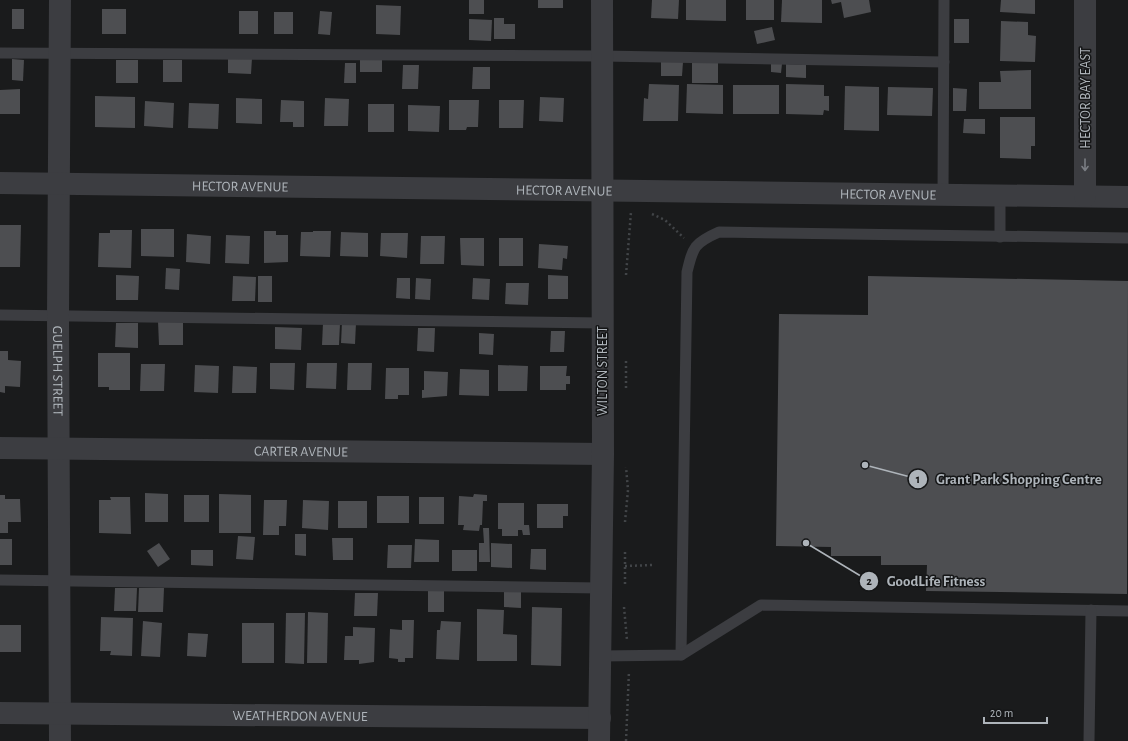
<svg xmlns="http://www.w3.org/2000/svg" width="1128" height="741" font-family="'Alegreya Sans',sans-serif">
<rect width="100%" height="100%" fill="#1a1b1c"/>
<g fill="#4d4e51">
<rect x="469" y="0" width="15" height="14"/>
<rect x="538" y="0" width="25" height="8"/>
<path d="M652 0H679L678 19 651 18Z"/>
<path d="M686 0H726V21L686 20Z"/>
<rect x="746" y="0" width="28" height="20"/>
<path d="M782 0H822V23L781 22Z"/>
<path d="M831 0H869L871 12 844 18 841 2 832 4Z"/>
<path d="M1001 0H1035V14L1000 12Z"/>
<path d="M376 5 401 6 400 35 376 34Z"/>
<rect x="12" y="9" width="12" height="20"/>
<rect x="102" y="9" width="24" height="25"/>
<rect x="239" y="11" width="19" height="23"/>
<path d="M320 11 332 12 330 35 318 34Z"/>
<rect x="274" y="12" width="19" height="22"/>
<path d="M494 18H504V24H515V39H494Z"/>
<path d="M469 19 492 20 491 41 469 40Z"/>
<rect x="954" y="19" width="15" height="24"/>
<path d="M1001 21 1028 22V35L1036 36 1035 62 1000 61Z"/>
<path d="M772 27 775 40 757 44 754 31Z"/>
<path d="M228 57 252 58 251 74 228 73Z"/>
<path d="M12 59 24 60 23 81 12 80Z"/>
<rect x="360" y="59" width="22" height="13"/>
<rect x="116" y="60" width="22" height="23"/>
<rect x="163" y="60" width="19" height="22"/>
<path d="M661 62H683L682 76H661Z"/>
<path d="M345 63H356V83H344Z"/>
<rect x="692" y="63" width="26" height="20"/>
<path d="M771 64H782L781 73 771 72Z"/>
<path d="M786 64 806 65V78L786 77Z"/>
<path d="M403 65H419L418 89H402Z"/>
<path d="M473 67H490V89H472Z"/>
<path d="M1031 70V109H979V82H1001L1000 71Z"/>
<path d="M649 84 679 85 678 121H643L644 98 648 99Z"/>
<path d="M687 84 723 85V114L686 113Z"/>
<path d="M786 84 824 85V96H829V111L824 110 823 115 786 114Z"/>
<rect x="733" y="85" width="46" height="29"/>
<path d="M845 86 879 87V131L844 130Z"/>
<path d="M888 87 933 88 932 116 887 115Z"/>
<path d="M953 88 967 89 966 111H953Z"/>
<path d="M20 89V114H0V90Z"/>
<path d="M95 96 135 97V128L95 127Z"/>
<path d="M540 97 564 98 563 122 539 121Z"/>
<path d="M236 98 262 99V124L236 123Z"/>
<path d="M325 98 349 99 348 126H324Z"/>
<path d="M281 100 304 101V127H293V122H280Z"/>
<path d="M449 100H479L478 127H467L466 130H449Z"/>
<path d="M499 100H524L523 128H499Z"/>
<path d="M145 101 174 103 173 128 144 126Z"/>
<path d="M189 103 219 104 218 129 188 128Z"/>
<rect x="368" y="104" width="26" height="28"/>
<path d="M408 105 440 106 439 132 408 131Z"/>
<path d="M1000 117H1035V146H1031V159L1000 158Z"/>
<path d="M964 119H985V134L963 133Z"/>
<path d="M0 225H21L20 267H0Z"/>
<path d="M141 229H174V257L141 256Z"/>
<path d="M110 230H132L131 268 98 267 99 233H110Z"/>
<path d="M264 231H276V235H288V262L264 263Z"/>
<path d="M313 231H331L330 257 300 256 301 232H313Z"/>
<path d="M341 232 368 233V257L340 256Z"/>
<path d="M381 233H408L407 258 380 256Z"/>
<path d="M187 234 211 236 210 264 186 262Z"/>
<path d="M226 235 250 236 249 264 225 263Z"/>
<path d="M421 236H445L444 264H420Z"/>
<path d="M460 238H484V266L461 265Z"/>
<rect x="499" y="238" width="24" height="28"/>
<path d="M539 244 568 246 567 259 563 258 562 270 538 268Z"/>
<path d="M166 268 180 269 179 290 165 289Z"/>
<path d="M116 275 139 276 138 300H116Z"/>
<path d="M548 275 568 276V299H548Z"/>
<path d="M233 276 256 277 255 301H232Z"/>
<rect x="258" y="276" width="14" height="26"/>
<path d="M868 276 1128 281 1127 594 926 591 927 565H881V556H831V547L776 546 779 314 868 315Z"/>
<path d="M397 278H410V299L396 298Z"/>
<path d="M416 278 431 279 430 300 415 299Z"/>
<path d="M473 278 490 279 489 300 472 299Z"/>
<path d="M506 283H529L528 305 505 304Z"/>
<path d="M183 320V345H159L158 321Z"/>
<path d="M342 322 356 323 355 344 341 343Z"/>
<path d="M116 323H138V348L115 347Z"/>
<path d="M323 323 340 324 339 345H322Z"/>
<path d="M275 327 302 328 301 350 275 349Z"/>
<path d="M418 328H435L434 352 417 351Z"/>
<path d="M551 331H565L564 352H550Z"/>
<path d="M479 333 494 334 493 355 479 354Z"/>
<path d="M0 351H8V360L21 361 20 387 5 386V393L0 392Z"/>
<path d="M98 353H130V390H109V387H98Z"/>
<path d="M270 363H295L294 390 270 389Z"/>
<path d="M307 363H337L336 389 306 388Z"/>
<path d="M348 363H372L371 390H347Z"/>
<path d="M141 364H165L164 391H140Z"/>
<path d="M195 365 219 366 218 393 194 392Z"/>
<path d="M498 365 528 366 527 391H498Z"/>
<path d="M233 366 257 367 256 393H232Z"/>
<path d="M540 366H567L566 376H570V384H566V390H540Z"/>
<path d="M386 368H409V395H398V399H385Z"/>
<path d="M460 369 489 370V396L459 395Z"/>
<path d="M424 371 448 372 447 396 422 398V390H424Z"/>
<path d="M145 493 168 494V522H145Z"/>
<path d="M219 494 251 495V533H219Z"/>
<path d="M474 494 487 495V501H483L482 525H480L479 531 463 530 464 525H458L459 496 473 497Z"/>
<path d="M0 495H5V499H20L21 522H8V533H0Z"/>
<rect x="184" y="495" width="25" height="27"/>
<rect x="377" y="496" width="32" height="27"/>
<path d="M110 497H130L131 534 99 533V500H111Z"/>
<rect x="419" y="497" width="25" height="27"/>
<path d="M264 500H287L286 526H279V535H263Z"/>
<path d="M303 500 329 501 328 530 302 528Z"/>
<rect x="338" y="501" width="29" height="27"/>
<path d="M498 503H524V525H529L530 535H523L522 530H518V536H502V529H498Z"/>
<path d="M537 504H568V516H563V528H537Z"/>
<path d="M483 528H489L490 562H479V543H484Z"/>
<path d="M295 534H306V556L295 555Z"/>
<path d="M238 536 255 537 253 560 236 559Z"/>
<path d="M332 538H353V560H333Z"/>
<rect x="0" y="539" width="12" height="26"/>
<path d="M415 539 439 540V562H414Z"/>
<path d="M159 543 170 559 158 567 147 551Z"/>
<path d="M491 543 512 544V568L491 567Z"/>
<path d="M388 545H412L411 568H387Z"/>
<path d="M531 549H546V570L530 569Z"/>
<path d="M191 550H213V566L191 565Z"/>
<rect x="452" y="550" width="25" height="21"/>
<path d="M115 588H137L136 611H114Z"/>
<path d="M139 588H164L163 612H138Z"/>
<rect x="428" y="590" width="16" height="22"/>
<path d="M504 590H521V608L504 607Z"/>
<path d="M355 593H378L377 616H354Z"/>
<path d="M532 607 562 608 561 666 531 665Z"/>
<path d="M477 609 504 610 503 634 517 635V661H477Z"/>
<path d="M308 612 328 613 327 663H307Z"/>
<path d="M286 613H305L304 664 285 663Z"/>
<path d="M101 617 133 618 132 656 110 655 111 651H100Z"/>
<path d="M402 620H414L413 658H405V662H398V659L389 658 390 629 402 630Z"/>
<path d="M143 621 162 623 160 657 141 656Z"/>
<path d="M441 621 461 622 459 660 436 659 437 630H440Z"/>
<rect x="242" y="623" width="32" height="40"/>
<rect x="0" y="625" width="21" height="27"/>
<path d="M353 627 375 628 374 662 359 664V660H344L345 636H353Z"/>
<path d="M188 633 208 634 206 657 187 656Z"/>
</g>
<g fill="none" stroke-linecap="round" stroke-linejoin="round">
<g stroke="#424548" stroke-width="2.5" stroke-dasharray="2 3" stroke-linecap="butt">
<path d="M652 214 665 220 684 238"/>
<path d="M626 275 631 212"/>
<path d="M626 361V388"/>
<path d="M625 522 628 490 626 467"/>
<path d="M625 566 653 565"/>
<path d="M625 584V549"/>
<path d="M624 607 627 640"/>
<path d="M626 741 629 671"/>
</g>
<g stroke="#3c3d41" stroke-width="11">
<path d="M0 53 602 56 944 62"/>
<path d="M943 195 944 0"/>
<path d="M1000 196V237"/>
<path d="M0 315 602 323"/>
<path d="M0 580 601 588"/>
<path d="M681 655 687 272C693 247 694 243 719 232L1128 238"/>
<path d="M601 656 681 655 761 605 1128 611"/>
<path d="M1089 741 1091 610"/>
</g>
<g stroke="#3c3d41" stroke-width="22">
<path id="s1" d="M60 0 58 316 60 741"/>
<path id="s2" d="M0 183 1128 197"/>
<path d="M1085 196V0"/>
<path id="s3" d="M0 448 603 454"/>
<path id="s4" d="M0 713 600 718"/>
<path d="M599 741 603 454 602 0"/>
</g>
</g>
<defs><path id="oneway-shaft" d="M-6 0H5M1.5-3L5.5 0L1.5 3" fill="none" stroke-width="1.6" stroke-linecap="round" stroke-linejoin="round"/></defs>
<use stroke="#7b7e84" href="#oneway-shaft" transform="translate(1085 165) rotate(90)"/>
<g text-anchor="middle" stroke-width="3" stroke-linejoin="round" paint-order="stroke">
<g font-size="14" fill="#aeb4ba" stroke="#151617">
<text transform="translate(1085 98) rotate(-90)" y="5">HECTOR BAY EAST</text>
<text dy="5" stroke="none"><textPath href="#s2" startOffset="240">HECTOR AVENUE</textPath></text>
<text dy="5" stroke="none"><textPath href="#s2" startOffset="564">HECTOR AVENUE</textPath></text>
<text dy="5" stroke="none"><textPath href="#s2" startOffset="888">HECTOR AVENUE</textPath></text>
<text dy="5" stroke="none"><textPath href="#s1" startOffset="371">GUELPH STREET</textPath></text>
<text transform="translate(602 371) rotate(-90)" y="5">WILTON STREET</text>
<text dy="5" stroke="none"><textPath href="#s3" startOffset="301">CARTER AVENUE</textPath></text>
<text dy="5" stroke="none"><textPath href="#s4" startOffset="300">WEATHERDON AVENUE</textPath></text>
</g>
</g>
<path fill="none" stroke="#aeb4ba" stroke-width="1.5" d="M865 465L918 479M806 543L869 581"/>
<g fill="#aeb4ba" stroke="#151617" stroke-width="1.5">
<circle cx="865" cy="465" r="4"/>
<circle cx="806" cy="543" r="4"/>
<circle cx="918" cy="479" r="10"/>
<circle cx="869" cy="581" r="10"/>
</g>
<g font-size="12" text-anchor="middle" font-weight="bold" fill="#111">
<text x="918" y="483">1</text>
<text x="869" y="585">2</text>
</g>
<g font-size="15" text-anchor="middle" font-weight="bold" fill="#aeb4ba" stroke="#151617" stroke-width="3" stroke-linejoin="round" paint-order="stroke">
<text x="1019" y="484">Grant Park Shopping Centre</text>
<text x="936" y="586">GoodLife Fitness</text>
</g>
<path d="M984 717v6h63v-6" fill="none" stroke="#aeb4ba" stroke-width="2"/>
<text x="990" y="717" font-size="12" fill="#aeb4ba" stroke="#151617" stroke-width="3" paint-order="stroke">20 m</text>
</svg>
